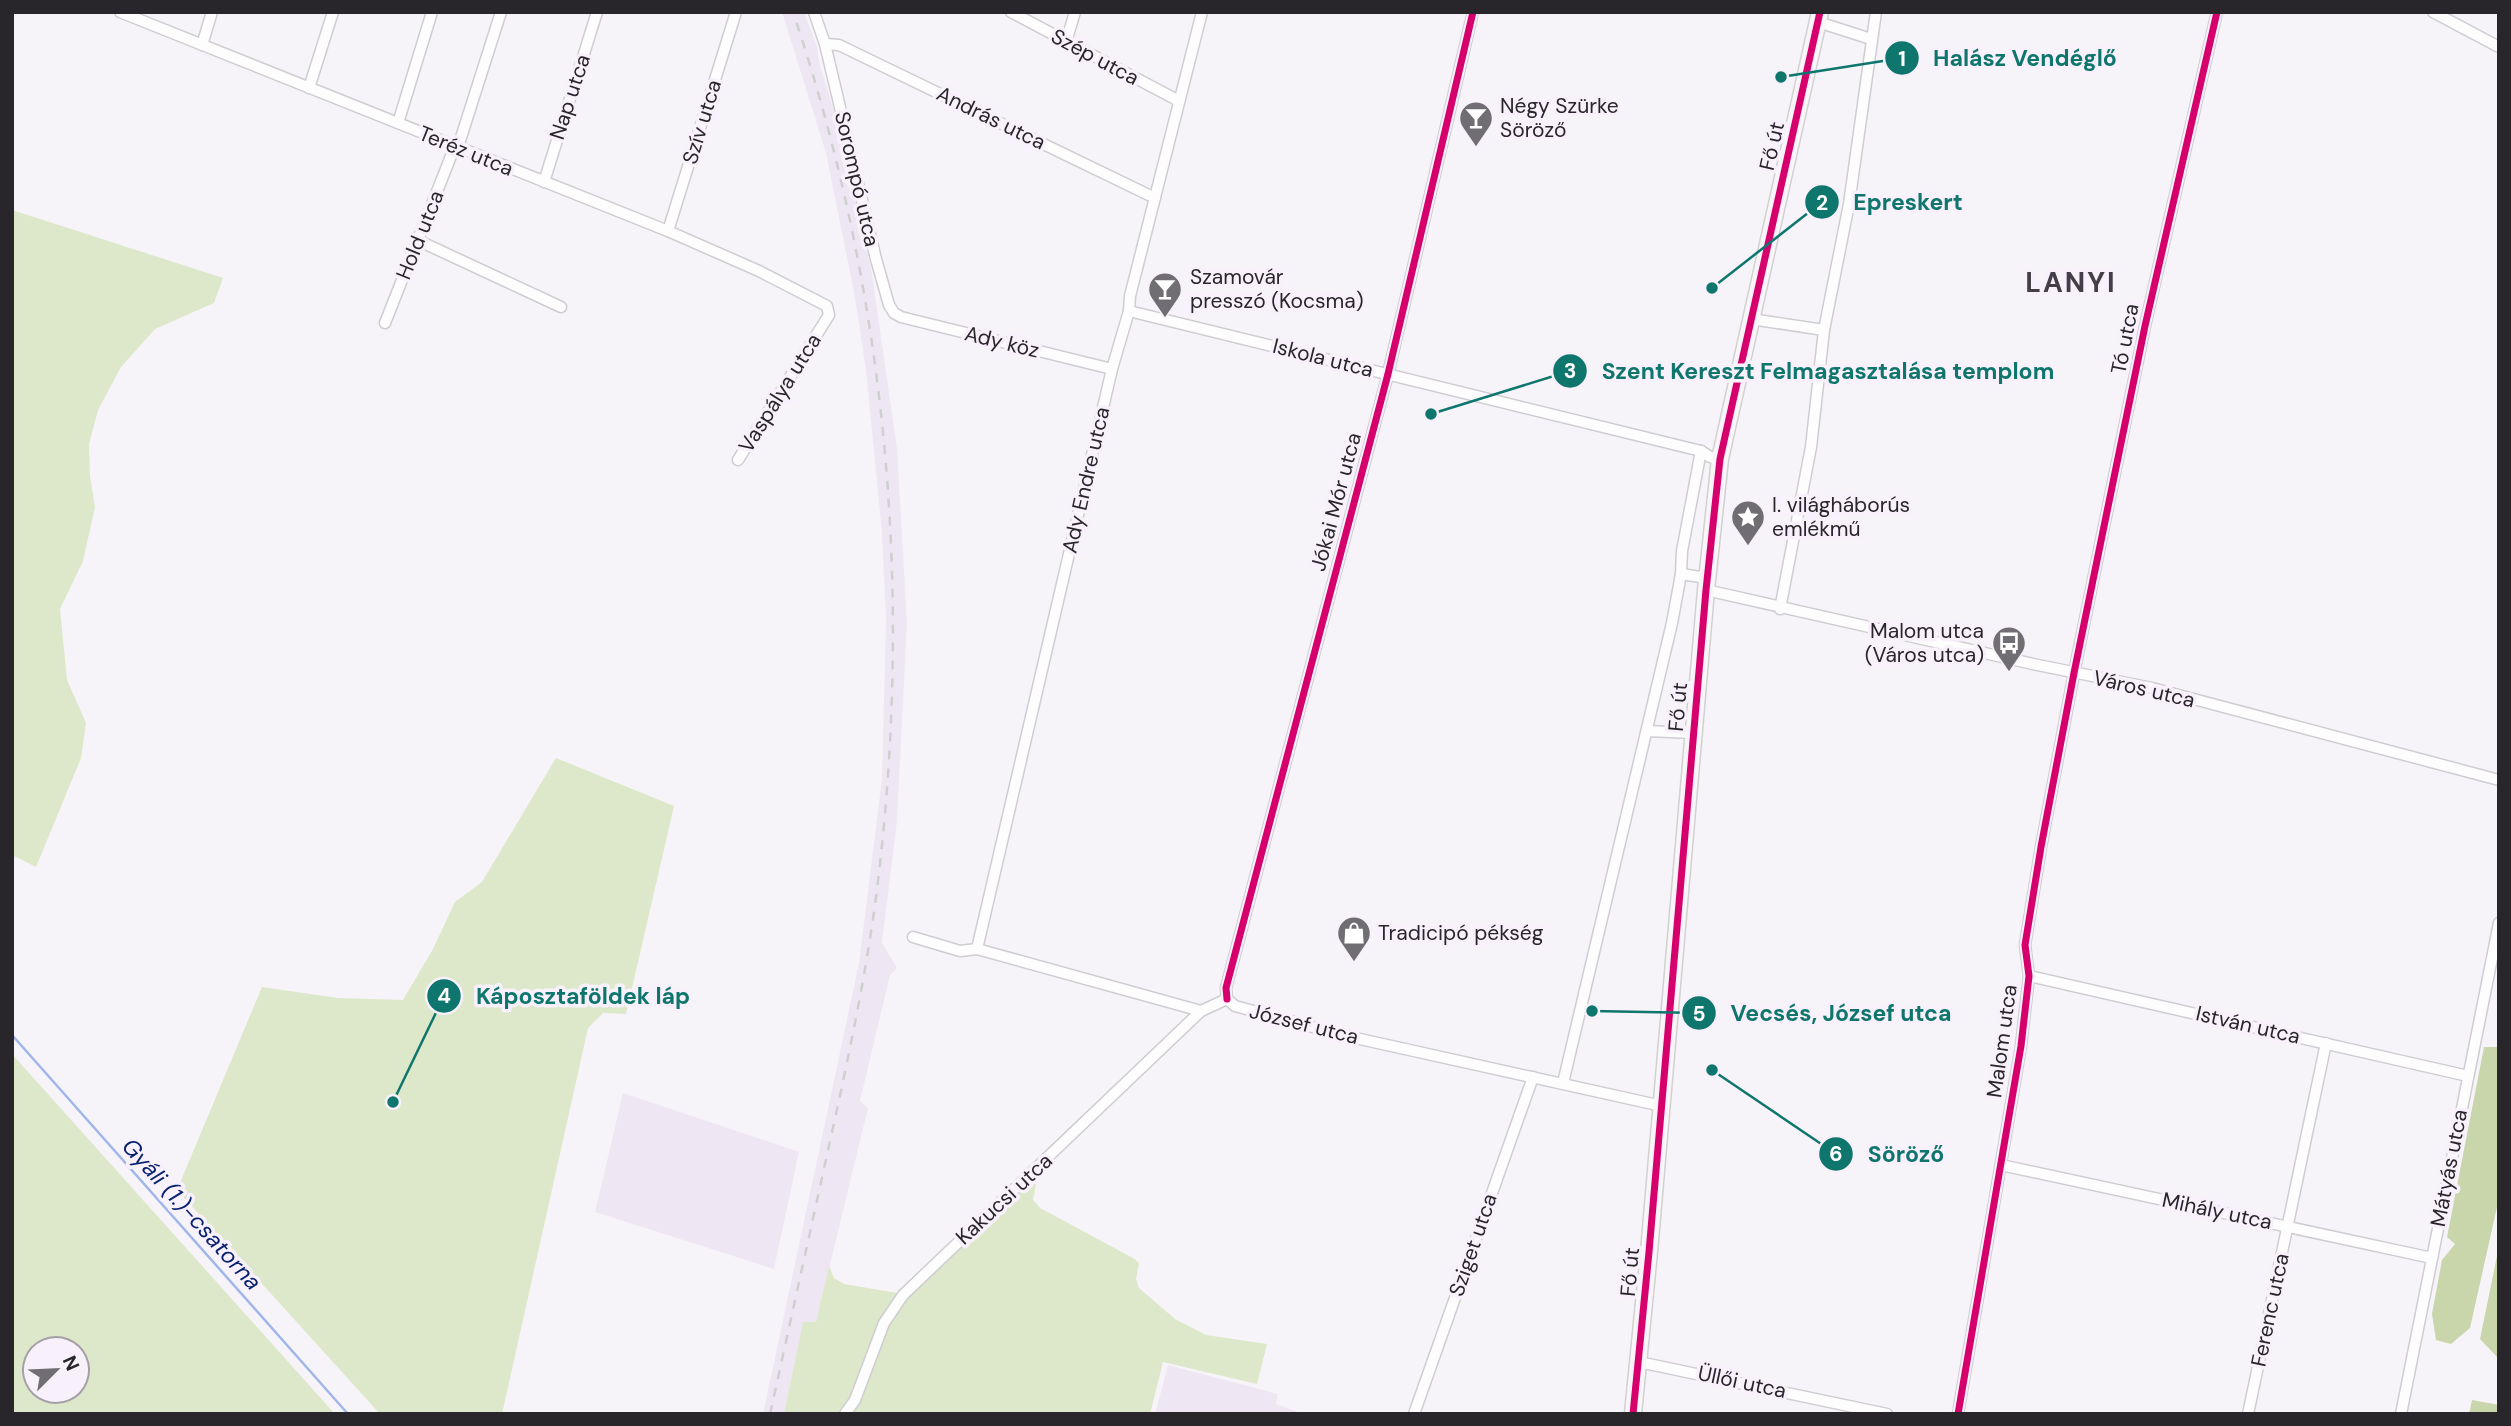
<svg xmlns="http://www.w3.org/2000/svg" width="2511" height="1426" font-family="'DM Sans',sans-serif">
<rect width="100%" height="100%" fill="#f7f4f9"/>
<g fill="#eee7f3">
<path d="M782 12H804L817 47 819 62 843 141 871 268 897 448 907 623 897 821 882 943 897 968 890 975 860 1101 868 1108 816 1322 803 1323 784 1414H763L859 963 882 779 886 619 882 533 866 370 854 292 826 153Z"/>
<path d="M623 1093 799 1152 774 1269 595 1212Z"/>
<path d="M1168 1365 1278 1394 1276 1404 1304 1414H1155Z"/>
</g>
<g fill="#dde7c9" fill-rule="evenodd">
<path d="M12 210 223 278 214 303 155 329 121 367 98 410 89 444 90 476 95 507 83 561 60 609 67 680 86 723 81 758 36 867 12 855Z"/>
<path d="M556 758 674 806 626 1014 603 1013 588 1028 502 1414H380L177 1190 262 987 338 998 403 1000 433 949 455 902 482 882Z"/>
<path d="M12 1054 335 1414H12ZM35 1349H77V1391H35Z"/>
<path d="M1029 1176 1036 1184 1033 1200 1040 1208 1133 1258 1139 1263 1136 1279 1139 1288 1175 1319 1206 1335 1267 1344 1257 1384 1163 1362 1150 1414H784L803 1322H816L829 1266 834 1278 844 1284 903 1294Z"/>
</g>
<g fill="#c9d6ab">
<path d="M2484 1047H2499V1198L2470 1328 2451 1344 2436 1340 2432 1314 2442 1260 2455 1244 2447 1237Z"/>
<path d="M2499 1246V1359L2480 1339Z"/>
<path d="M2472 1400 2499 1405V1414H2469Z"/>
</g>
<g fill="none" stroke-linecap="round" stroke-linejoin="round">
<path stroke="#a0b6ea" stroke-width="2.5" d="M12 1035 348 1414"/>
<g stroke="#cfcdd1" stroke-width="13">
<g id="street">
<path d="M120 12 668 231 759 271 827 306 829 315 738 460"/>
<path d="M814 12 825 44 876 259 889 305 894 313 901 317 1112 369"/>
<path d="M1011 12 1179 101"/>
<path d="M2433 12 2499 47"/>
<path d="M1818 22 1871 39"/>
<path d="M1066 42 1075 12"/>
<path d="M825 44 839 45 1155 198"/>
<path d="M202 45 212 12"/>
<path d="M309 88 333 12"/>
<path d="M398 123 432 12"/>
<path d="M458 147 501 12"/>
<path d="M544 182 597 12"/>
<path d="M668 231 736 12"/>
<path d="M417 240 561 307"/>
<path d="M1129 311 1701 451 1710 457 1720 459"/>
<path d="M1751 319 1824 330"/>
<path d="M385 323 455 146"/>
<path d="M1681 574 1707 578"/>
<path d="M1706 590 2033 664 2152 688 2499 780"/>
<path d="M1780 609 1811 447 1824 330 1849 204 1876 12"/>
<path d="M1647 731 1693 733"/>
<path d="M913 937 960 951 977 949 1201 1011 1227 999 1235 1006 1342 1035 1662 1106"/>
<path d="M977 949 1112 369 1129 311 1130 296 1202 12"/>
<path d="M2029 976 2468 1076"/>
<path d="M1227 999 1226 988 1388 374 1473 12"/>
<path d="M1563 1083 1672 623 1681 574 1682 551 1701 451"/>
<path d="M2001 1165 2432 1258"/>
<path d="M1639 1362 1887 1414"/>
<path d="M845 1414 855 1400 884 1323 903 1295 1201 1011"/>
<path d="M1414 1414 1533 1077"/>
<path d="M1958 1414 2021 1046 2029 976 2025 945 2041 847 2074 673 2145 326 2217 12"/>
<path d="M2248 1414 2326 1043"/>
<path d="M2401 1414 2499 923"/>
</g>
</g>
<g stroke="#d1d0d2" stroke-width="19">
<path id="primary" d="M1633 1414 1649 1252 1706 590 1720 459 1820 12"/>
</g>
<use href="#street" stroke="#fefdfe" stroke-width="10"/>
<use href="#primary" stroke="#f9f6f6" stroke-width="16"/>
<path stroke="#d0cfd0" stroke-width="2.5" stroke-dasharray="9 9" stroke-linecap="butt" d="M770 1414C789 1328 808 1241 827 1155 847 1064 867 973 878 881 913 588 887 292 793 12"/>
<g stroke="#f8f1fc" stroke-width="11">
<g id="cycleway">
<path d="M1227 999 1226 988 1388 374 1473 12"/>
<path d="M1633 1414 1649 1252 1706 590 1720 459 1820 12"/>
<path d="M1958 1414 2021 1046 2029 976 2025 945 2041 847 2074 673 2145 326 2217 12"/>
</g>
</g>
<use href="#cycleway" stroke="#d6006c" stroke-width="7"/>
</g>
<defs>
<g id="bar-pin" transform="scale(1.75)"><path d="M0 17L-7.5 6A9.5 9.5 0 1 1 7.5 6Z" fill="#706e72" stroke="#f8f1fc"/><path d="M-6-5H6L.8 .8V4.5H3.5V6h-7V4.5H-.8V.8Z" fill="#fff"/></g>
<g id="sight-pin" transform="scale(1.75)"><path d="M0 17L-7.5 6A9.5 9.5 0 1 1 7.5 6Z" fill="#706e72" stroke="#f8f1fc"/><path d="M0-6L1.8-2.2L6-1.7L2.9 1.2L3.7 5.4L0 3.3L-3.7 5.4L-2.9 1.2L-6-1.7L-1.8-2.2Z" fill="#fff"/></g>
<g id="bus-pin" transform="scale(1.75)"><path d="M0 17L-7.5 6A9.5 9.5 0 1 1 7.5 6Z" fill="#706e72" stroke="#f8f1fc"/><path d="M-5-6H5V4H4V6H2V4H-2V6H-4V4H-5ZM-3.5-4V0h7V-4ZM-3.5 1.2v1.5H-2V1.2ZM2 1.2v1.5H3.5V1.2Z" fill="#fff"/></g>
<g id="shop-pin" transform="scale(1.75)"><path d="M0 17L-7.5 6A9.5 9.5 0 1 1 7.5 6Z" fill="#706e72" stroke="#f8f1fc"/><path d="M-5-2.5h2.3a2.7 3.5 0 0 1 5.4 0H5L5.5 6h-11ZM-1.5-2.5h3a1.5 2.3 0 0 0-3 0Z" fill="#fff"/></g>
</defs>
<g fill-rule="evenodd">
<use href="#bar-pin" x="1476" y="118"/>
<use href="#bar-pin" x="1165" y="289"/>
<use href="#sight-pin" x="1748" y="517"/>
<use href="#bus-pin" x="2009" y="643"/>
<use href="#shop-pin" x="1354" y="933"/>
</g>
<g text-anchor="middle" stroke-width="7" stroke-linejoin="round" paint-order="stroke">
<g font-size="21" fill="#28262a" stroke="#f8f1fc">
<text transform="translate(1095 57) rotate(28)" y="7">Szép utca</text>
<text transform="translate(570 97) rotate(-72)" y="7">Nap utca</text>
<text transform="translate(991 118) rotate(26)" y="7">András utca</text>
<text transform="translate(702 122) rotate(-73)" y="7">Szív utca</text>
<text transform="translate(1772 146) rotate(-77)" y="7">Fő út</text>
<text transform="translate(466 151) rotate(22)" y="7">Teréz utca</text>
<text transform="translate(857 179) rotate(77)" y="7">Sorompó utca</text>
<text transform="translate(420 235) rotate(-68)" y="7">Hold utca</text>
<text transform="translate(2125 339) rotate(-79)" y="7">Tó utca</text>
<text transform="translate(1002 342) rotate(14)" y="7">Ady köz</text>
<text transform="translate(1323 358) rotate(14)" y="7">Iskola utca</text>
<text transform="translate(780 393) rotate(-58)" y="7">Vaspálya utca</text>
<text transform="translate(1086 480) rotate(-77)" y="7">Ady Endre utca</text>
<text transform="translate(1336 502) rotate(-75)" y="7">Jókai Mór utca</text>
<text transform="translate(2144 689) rotate(13)" y="7">Város utca</text>
<text transform="translate(1678 707) rotate(-85)" y="7">Fő út</text>
<text transform="translate(1304 1024) rotate(14)" y="7">József utca</text>
<text transform="translate(2248 1025) rotate(13)" y="7">István utca</text>
<text transform="translate(2002 1041) rotate(-82)" y="7">Malom utca</text>
<text transform="translate(2449 1168) rotate(-79)" y="7">Mátyás utca</text>
<text transform="translate(1004 1199) rotate(-43)" y="7">Kakucsi utca</text>
<text transform="translate(2217 1211) rotate(12)" y="7">Mihály utca</text>
<text transform="translate(1473 1245) rotate(-71)" y="7">Sziget utca</text>
<text transform="translate(1630 1272) rotate(-85)" y="7">Fő út</text>
<text transform="translate(2270 1310) rotate(-78)" y="7">Ferenc utca</text>
<text transform="translate(1742 1382) rotate(12)" y="7">Üllői utca</text>
</g>
<g font-size="21" fill="#28262a" stroke="#f8f1fc" text-anchor="start">
<text x="1500" y="113">Négy Szürke<tspan x="1500" dy="24">Söröző</tspan></text>
<text x="1190" y="284">Szamovár<tspan x="1190" dy="24">presszó (Kocsma)</tspan></text>
<text x="1772" y="512">I. világháborús<tspan x="1772" dy="24">emlékmű</tspan></text>
<text x="1984" y="638" text-anchor="end">Malom utca<tspan x="1984" dy="24">(Város utca)</tspan></text>
<text x="1378" y="940">Tradicipó pékség</text>
</g>
<g font-size="23" font-style="italic" fill="#082272" stroke="#f8f1fc">
<text transform="translate(192 1214) rotate(48)" y="8">Gyáli (1.)-csatorna</text>
</g>
<g font-size="28" font-weight="bold" letter-spacing="2" fill="#443f47" stroke="#f8f1fc">
<text x="2071" y="292">LANYI</text>
</g>
</g>
<path fill="none" stroke="#0f766e" stroke-width="2.5" d="M1781 77L1902 58M1712 288L1822 202M1431 414L1570 371M393 1102L444 996M1592 1011L1699 1013M1712 1070L1836 1154"/>
<g fill="#0f766e" stroke="#f8f1fc" stroke-width="2.5">
<circle cx="1781" cy="77" r="7"/>
<circle cx="1712" cy="288" r="7"/>
<circle cx="1431" cy="414" r="7"/>
<circle cx="393" cy="1102" r="7"/>
<circle cx="1592" cy="1011" r="7"/>
<circle cx="1712" cy="1070" r="7"/>
<circle cx="1902" cy="58" r="18"/>
<circle cx="1822" cy="202" r="18"/>
<circle cx="1570" cy="371" r="18"/>
<circle cx="444" cy="996" r="18"/>
<circle cx="1699" cy="1013" r="18"/>
<circle cx="1836" cy="1154" r="18"/>
</g>
<g font-size="21" text-anchor="middle" font-weight="bold" fill="#fff">
<text x="1902" y="66">1</text>
<text x="1822" y="210">2</text>
<text x="1570" y="378">3</text>
<text x="444" y="1003">4</text>
<text x="1699" y="1021">5</text>
<text x="1836" y="1161">6</text>
</g>
<g font-size="23" text-anchor="middle" font-weight="bold" fill="#0f766e" stroke="#f8f1fc" stroke-width="7" stroke-linejoin="round" paint-order="stroke">
<text x="2025" y="66">Halász Vendéglő</text>
<text x="1908" y="210">Epreskert</text>
<text x="1828" y="379">Szent Kereszt Felmagasztalása templom</text>
<text x="583" y="1004">Káposztaföldek láp</text>
<text x="1841" y="1021">Vecsés, József utca</text>
<text x="1906" y="1162">Söröző</text>
</g>
<rect width="2511" height="1426" fill="none" stroke="#28262a" stroke-width="28"/>
<g transform="translate(56 1370) rotate(66)"><circle r="33" fill="#f8f1fc" stroke="#a5a0a8" stroke-width="2"/>
<path d="M0-5L12 26L0 18L-12 26Z" fill="#706e72"/>
<text y="-10" font-size="19" font-weight="bold" text-anchor="middle" fill="#28262a">N</text>
</g>
</svg>
